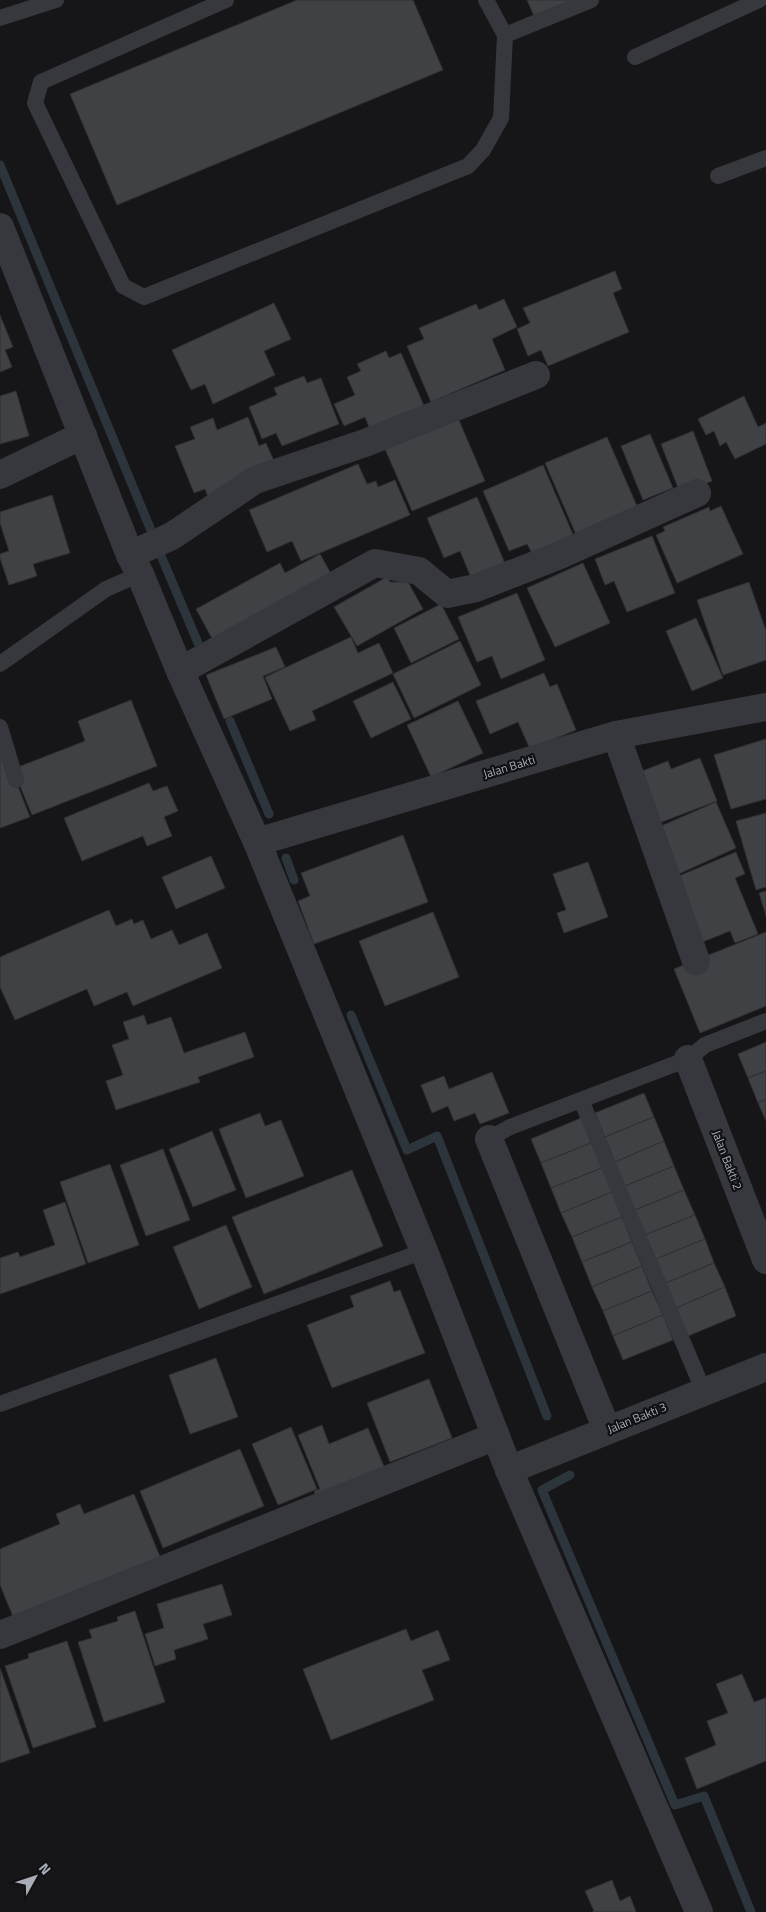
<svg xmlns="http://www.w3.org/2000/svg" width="766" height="1912" font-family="'Titillium Web',sans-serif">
<rect width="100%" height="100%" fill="#161618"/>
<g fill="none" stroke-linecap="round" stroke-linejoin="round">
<g stroke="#2c353c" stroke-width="9">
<path d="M0 165 150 528"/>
<path d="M162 558 198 643"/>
<path d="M230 721 269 814"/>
<path d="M286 858 294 880"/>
<path d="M351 1015 407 1150 437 1136 547 1416"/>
<path d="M570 1475 542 1490 675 1805 704 1796 751 1912"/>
</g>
</g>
<g fill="#404145" stroke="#303034">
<path d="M297 0H413L443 70 117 205 70 94Z"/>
<path d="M527 0H572L534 16Z"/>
<path d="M615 271 622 289 613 293 629 332 548 366 541 350 528 356 517 329 530 323 523 308Z"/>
<path d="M504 299 517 327 492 339 505 370 431 402 407 346 424 339 419 328 476 304 479 310Z"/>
<path d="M274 303 291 339 264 351 275 375 213 404 205 384 191 390 172 350Z"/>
<path d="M0 315 13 347 5 350 12 367 0 372Z"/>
<path d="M386 351 389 358 401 353 425 408 371 432 365 417 344 426 334 404 355 395 347 377 361 371 357 364Z"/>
<path d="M304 376 307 383 321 378 339 424 282 446 276 433 262 439 249 407 277 395 274 388Z"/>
<path d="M16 391 29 436 0 444V396Z"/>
<path d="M744 396 758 427 766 423V444L735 459 726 442 720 446 714 431 706 435 698 419Z"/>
<path d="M248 417 259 446 266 443 274 461 208 497 205 489 194 493 175 446 195 439 190 427 213 418 217 430Z"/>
<path d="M458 418 485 481 412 511 385 449Z"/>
<path d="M693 431 712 481 680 493 661 444Z"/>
<path d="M650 434 673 488 643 500 621 446Z"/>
<path d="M607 437 640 513 578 539 545 463Z"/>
<path d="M358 464 367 484 376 481 378 487 395 480 410 515 301 561 292 541 267 552 249 510Z"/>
<path d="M543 465 575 539 534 557 527 544 509 551 483 491Z"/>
<path d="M52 495 70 553 33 564 37 576 9 585 0 558V554L9 551 0 523V512Z"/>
<path d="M477 497 506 566 472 580 460 551 444 558 427 518Z"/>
<path d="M721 506 743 554 677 583 656 535 665 531 663 527 709 507 710 511Z"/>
<path d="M652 536 675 593 627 612 614 581 605 585 595 559Z"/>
<path d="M320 554 334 579 215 644 196 609 280 563 285 573Z"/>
<path d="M583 563 610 623 555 647 527 588Z"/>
<path d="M387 577 390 582H408L423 609 357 646 334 607Z"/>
<path d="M749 582 766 631V660L723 675 697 600Z"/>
<path d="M517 593 545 660 501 679 492 656 477 662 458 617Z"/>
<path d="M441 604 459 639 411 663 394 628Z"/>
<path d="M696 618 723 678 692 691 666 631Z"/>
<path d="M351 637 358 653 379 643 393 673 312 711 316 720 290 731 265 677Z"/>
<path d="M460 641 481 685 414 718 393 674Z"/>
<path d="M276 647 285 667 263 676 272 699 224 719 206 675Z"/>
<path d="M544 673 550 687 557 684 576 730 530 749 518 722 490 734 476 701Z"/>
<path d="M393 682 411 719 371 738 353 701Z"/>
<path d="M131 700 157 766 32 815 13 769 85 741 78 721Z"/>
<path d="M458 701 483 753 431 777 407 725Z"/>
<path d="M766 739V799L731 809 714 755Z"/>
<path d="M0 741 30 817 0 828Z"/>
<path d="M700 758 717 801 651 826 632 775 668 761 671 769Z"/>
<path d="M149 783 153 791 167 786 178 811 164 817 172 836 147 846 143 836 82 861 64 818Z"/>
<path d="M716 802 736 848 672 877 652 830Z"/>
<path d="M766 813V887L756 890 736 821Z"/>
<path d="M403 835 428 902 314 944 298 901 310 896 301 873Z"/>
<path d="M736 852 745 874 735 878 758 934 735 943 730 931 700 943 672 879Z"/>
<path d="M211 856 225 888 176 909 162 877Z"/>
<path d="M588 862 608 917 564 933 557 913 566 910 553 874Z"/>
<path d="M766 891V916L759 893Z"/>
<path d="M109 910 116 926 132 919 134 924 143 920 151 939 172 930 179 945 207 933 222 968 133 1006 127 992 94 1006 87 989 15 1020 0 987V957Z"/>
<path d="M433 912 459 977 385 1006 359 941Z"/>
<path d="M766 932V1006L700 1033 674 969Z"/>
<path d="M144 1015 147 1025 171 1017 184 1053 245 1032 254 1057 198 1077 200 1082 116 1110 106 1081 123 1075 112 1045 129 1039 123 1022Z"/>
<path d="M766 1042V1071L748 1078 738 1054Z"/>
<path d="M766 1071V1099L758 1103 748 1078Z"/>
<path d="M492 1072 509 1113 480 1124 475 1113 454 1121 448 1106 432 1113 421 1085 444 1076 449 1089Z"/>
<path d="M644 1093 654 1117 605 1137 595 1113Z"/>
<path d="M766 1099V1121L758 1103Z"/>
<path d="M260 1113 265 1126 281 1120 304 1176 246 1198 219 1129Z"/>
<path d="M654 1117 664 1141 615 1162 605 1137Z"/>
<path d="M581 1118 591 1143 541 1163 531 1139Z"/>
<path d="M212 1131 236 1190 193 1207 169 1149Z"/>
<path d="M664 1141 674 1166 625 1186 615 1162Z"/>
<path d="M591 1143 602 1168 551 1188 541 1163Z"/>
<path d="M163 1149 190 1220 146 1236 120 1165Z"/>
<path d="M110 1164 139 1245 88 1263 60 1182Z"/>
<path d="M674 1166 684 1190 635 1210 625 1186Z"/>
<path d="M602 1168 612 1192 561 1213 551 1188Z"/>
<path d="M352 1170 383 1246 264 1294 232 1217Z"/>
<path d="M684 1190 695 1215 645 1235 635 1210Z"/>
<path d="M612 1192 622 1217 572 1237 561 1213Z"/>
<path d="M65 1202 86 1264 0 1294V1258L18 1252 20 1257 55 1245 43 1210Z"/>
<path d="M695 1215 705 1239 656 1259 645 1235Z"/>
<path d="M622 1217 632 1242 582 1262 572 1237Z"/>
<path d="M226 1225 252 1287 199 1309 173 1247Z"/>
<path d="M705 1239 714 1263 666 1283 656 1259Z"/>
<path d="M632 1242 642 1266 592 1287 582 1262Z"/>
<path d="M714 1263 725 1287 676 1308 666 1283Z"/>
<path d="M642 1266 652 1291 603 1311 592 1287Z"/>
<path d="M390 1281 394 1292 400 1290 425 1353 332 1388 307 1325 354 1307 350 1296Z"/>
<path d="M725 1287 736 1316 688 1336 676 1308Z"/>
<path d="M652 1291 663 1315 613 1336 603 1311Z"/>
<path d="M663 1315 673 1340 623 1360 613 1336Z"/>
<path d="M216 1358 238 1417 190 1434 169 1375Z"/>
<path d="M429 1379 452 1438 390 1462 367 1403Z"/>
<path d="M322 1425 329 1444 368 1428 385 1469 320 1506 314 1491 320 1489 298 1435Z"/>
<path d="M291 1427 317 1489 278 1505 252 1444Z"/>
<path d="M240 1449 264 1506 163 1548 140 1491Z"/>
<path d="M134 1494 161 1559 14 1619 0 1585V1549L60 1524 56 1514 80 1504 84 1514Z"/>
<path d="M222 1584 232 1615 203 1624 208 1639 174 1650 176 1659 155 1666 145 1634 164 1628 157 1604Z"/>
<path d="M135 1611 165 1702 104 1722 78 1642 92 1638 89 1630 118 1621 117 1617Z"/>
<path d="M406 1629 411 1641 438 1630 450 1660 422 1670 434 1700 331 1740 303 1669Z"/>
<path d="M67 1641 96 1727 33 1748 5 1666 29 1658 28 1654Z"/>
<path d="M0 1668 30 1753 0 1763Z"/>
<path d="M742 1674 754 1702 766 1698V1761L697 1789 685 1758 716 1745 707 1721 728 1713 716 1684Z"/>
<path d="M612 1880 620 1901 630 1896 636 1912H592L594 1911 585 1891Z"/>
</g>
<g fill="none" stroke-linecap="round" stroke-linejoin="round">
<g stroke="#37383d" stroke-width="16">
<path d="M226 0 41 82 35 103 123 286 144 297 468 166 483 150 501 118 505 35"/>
<path d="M486 0 505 35 591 0"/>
<path d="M0 18 56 0"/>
<path d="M635 57 759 0"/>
<path d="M718 176 766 158"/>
<path d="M0 664 106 589 140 574"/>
<path d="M0 727 16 780"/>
<path d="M581 1100 704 1392"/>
<path d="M489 1139 510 1127 688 1059 705 1045 766 1021"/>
<path d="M0 1404 424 1251"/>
</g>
<g stroke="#37383d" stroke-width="28">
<path d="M0 227 130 555 140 574 180 671 257 842 424 1251 509 1470 699 1912"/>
<path d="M0 475 83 435"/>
<path d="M130 555 172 536 255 480 365 443 536 375"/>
<path d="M180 671 375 563 419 571 447 594 476 588 560 555 697 493"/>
<path d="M616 735 696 961"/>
<path d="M257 842 616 735 766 707"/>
<path d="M688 1059 766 1260"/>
<path d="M489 1139 607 1430"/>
<path d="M509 1470 766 1367"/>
<path d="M0 1635 496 1436"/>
</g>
</g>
<g text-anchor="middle" stroke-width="4.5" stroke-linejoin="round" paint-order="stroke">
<g font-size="12" fill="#a8adb8" stroke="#111113">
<text transform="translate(509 767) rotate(-17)" y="4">Jalan Bakti</text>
<text transform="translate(727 1160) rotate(69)" y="4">Jalan Bakti 2</text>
<text transform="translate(637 1418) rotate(-22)" y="4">Jalan Bakti 3</text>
</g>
</g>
<g transform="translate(35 1877) rotate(50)" stroke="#111113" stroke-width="4" paint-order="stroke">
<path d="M0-4L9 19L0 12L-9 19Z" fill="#a8adb8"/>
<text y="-8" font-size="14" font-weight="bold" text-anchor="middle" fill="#a8adb8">N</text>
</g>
</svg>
